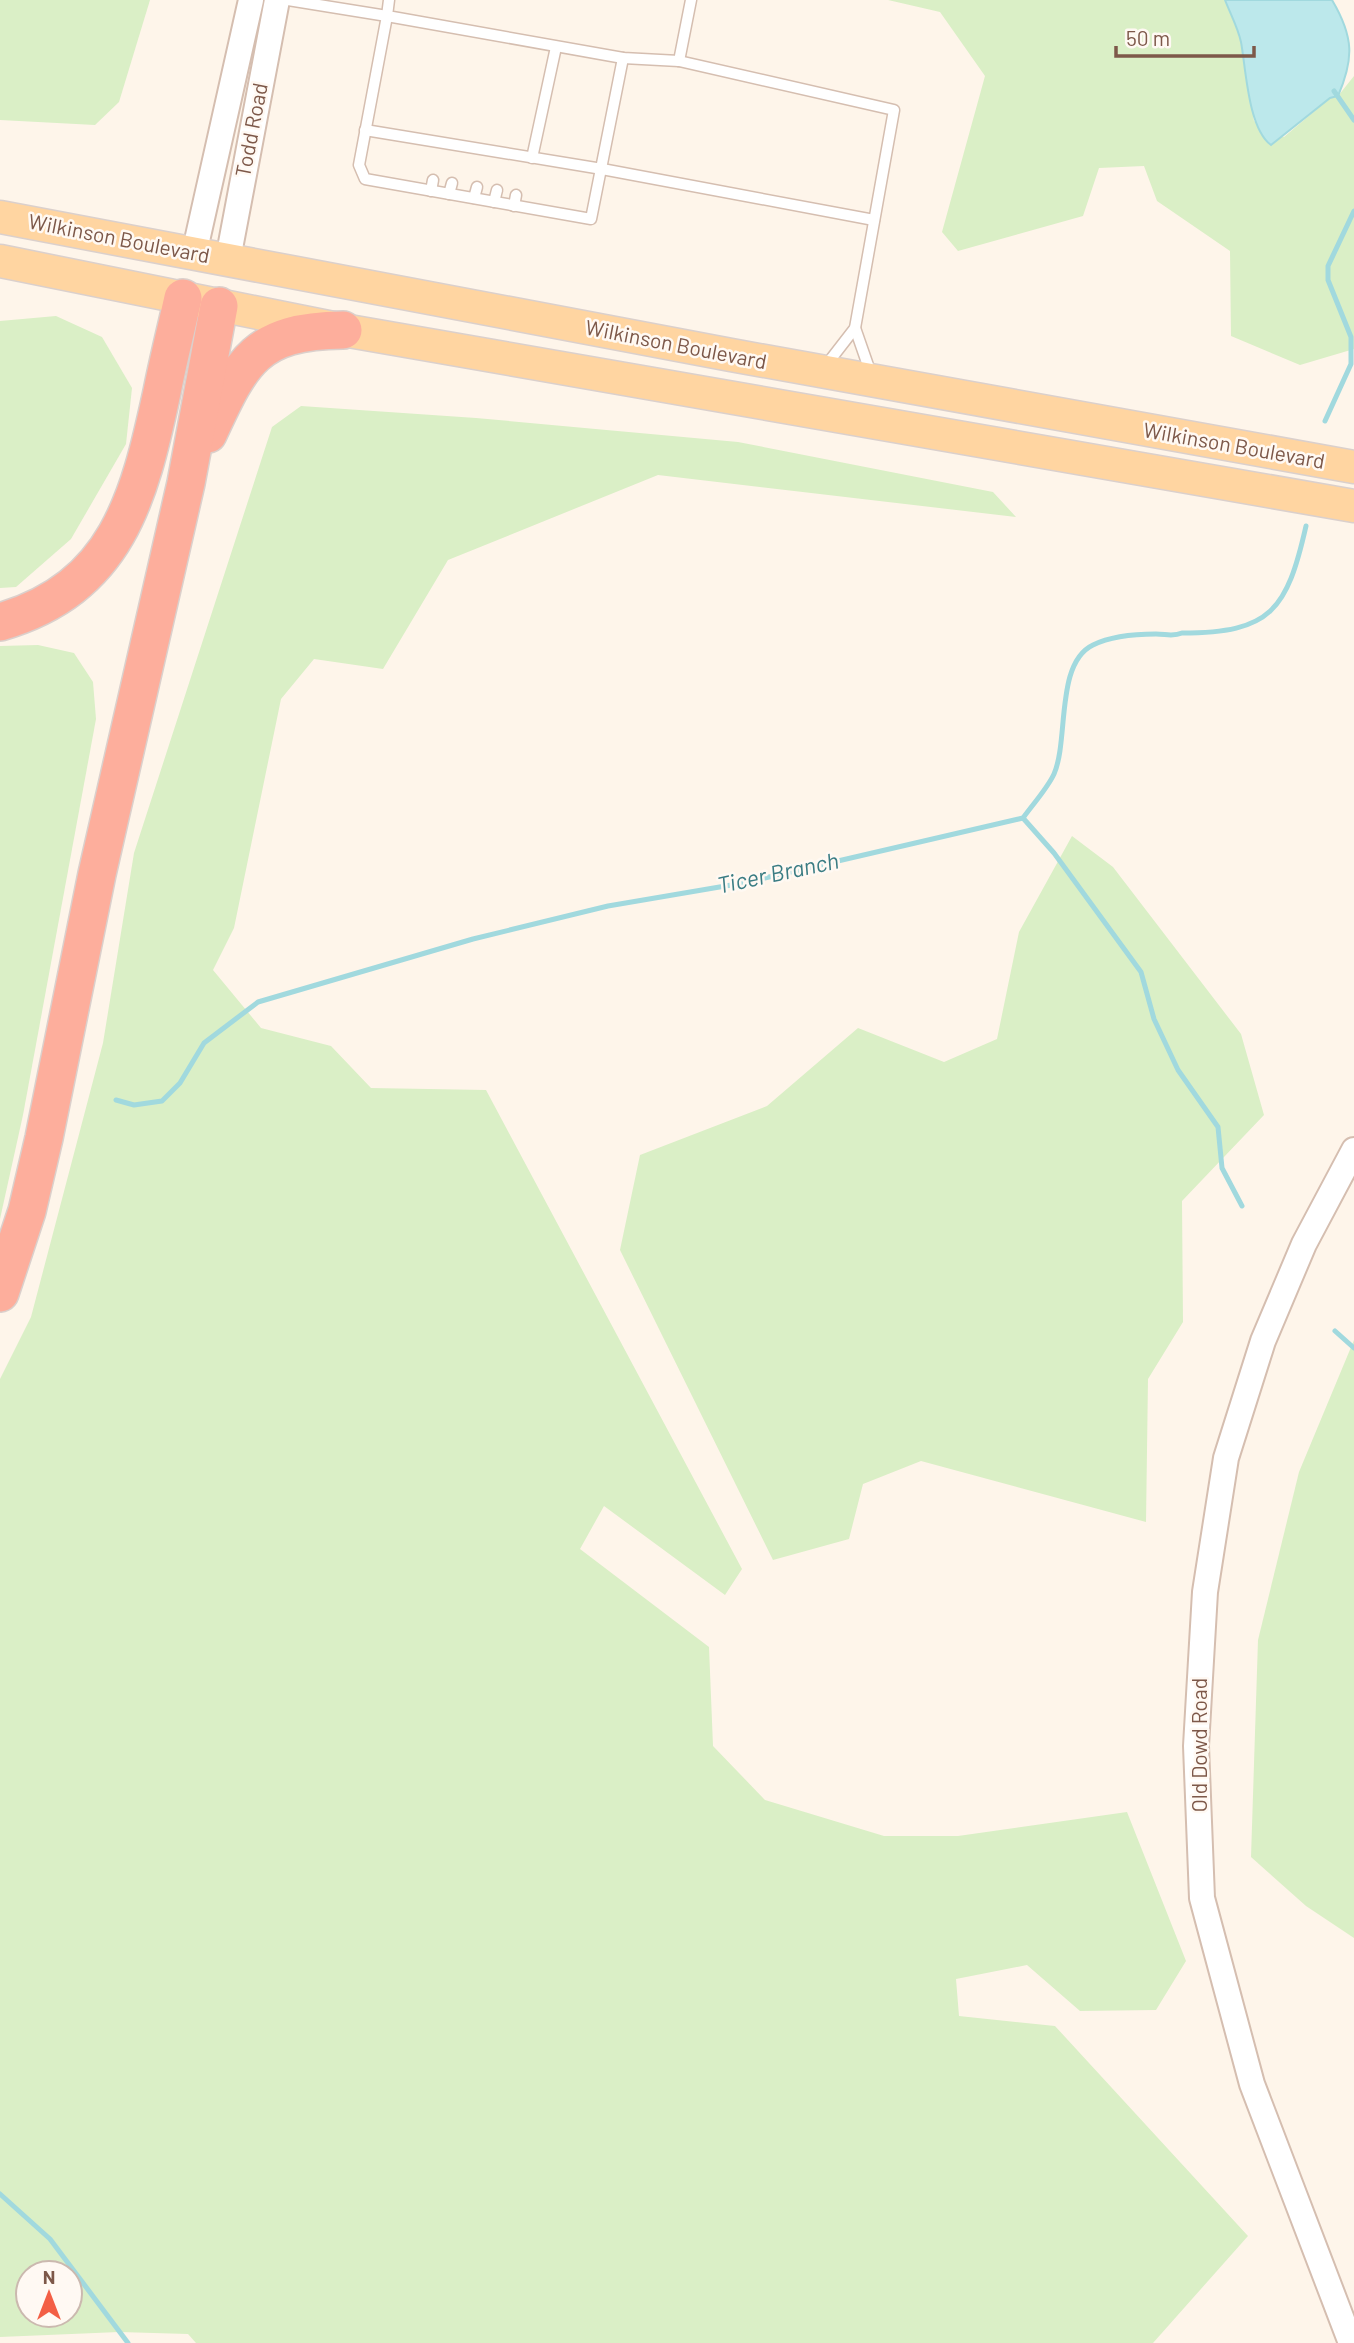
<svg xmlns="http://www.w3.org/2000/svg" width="1354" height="2343" font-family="Barlow,sans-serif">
<rect width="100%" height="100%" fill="#fef5ea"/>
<g fill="#daefc6" fill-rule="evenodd">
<path d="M0 0H150L119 102 95 125 0 120Z"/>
<path d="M888 0H1225L1241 40 1254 121 1284 137 1330 98 1338 96 1354 76V349L1300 365 1231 336 1230 251 1157 201 1144 166 1099 168 1083 216 958 251 942 232 985 76 940 12Z"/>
<path d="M56 316 102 337 132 388 126 444 71 539 16 587 0 588V321Z"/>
<path d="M301 406 476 418 738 442 993 492 1016 517 658 475 448 560 383 669 314 659 281 699 234 928 213 970 261 1028 331 1046 371 1088 486 1090 742 1569 725 1595 604 1506 580 1549 709 1647 713 1746 765 1800 884 1836H958L1127 1812 1186 1961 1156 2010 1080 2011 1027 1965 956 1979 959 2016 1055 2026 1248 2236 1153 2343H196L188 2334 119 2332 0 2337V1379L31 1317 103 1043 134 853 272 427ZM28 2273H70V2315H28Z"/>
<path d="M38 645 74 653 93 682 96 719 23 1115 0 1219V646Z"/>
<path d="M1072 836 1113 867 1241 1034 1264 1115 1182 1201 1183 1322 1148 1379 1146 1522 921 1461 863 1484 849 1539 773 1560 620 1250 640 1155 767 1106 858 1028 944 1062 997 1039 1019 932Z"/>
<path d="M1354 1340V1938L1306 1906 1251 1857 1258 1640 1299 1472Z"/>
</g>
<path fill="#bce8eb" stroke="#a1d9de" stroke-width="2" d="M1225 0H1332C1354 37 1354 59 1338 96L1330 98 1271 145C1248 128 1246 69 1241 42 1238 28 1230 13 1225 0Z"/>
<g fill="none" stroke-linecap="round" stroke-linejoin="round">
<g stroke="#a1d9de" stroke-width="5">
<path d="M1334 91 1354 120"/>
<path d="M1325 421 1351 364V337L1328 280V266L1354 211"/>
<path d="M1023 818 1054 853 1141 972 1154 1019 1178 1070 1218 1127 1222 1168 1242 1206"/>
<path d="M116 1100 134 1105 162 1101 180 1083 204 1043 258 1002 473 939 608 906 743 883 1023 818C1033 804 1047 789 1054 774 1069 740 1055 663 1093 645 1111 636 1136 634 1156 634 1166 634 1173 637 1182 633 1271 633 1287 610 1306 526"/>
<path d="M1335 1331 1354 1348"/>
<path d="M0 2194 50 2239 128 2343"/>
</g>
<g stroke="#d5beb0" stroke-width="13">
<g id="service">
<path d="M288 0 387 16 359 165 365 179 591 219 623 58"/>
<path d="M389 0 387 16 623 58 679 61 894 110 855 328 824 368"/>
<path d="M679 61 691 0"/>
<path d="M365 130 602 169 874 220"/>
<path d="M532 158 556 47"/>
<path d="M431 191 433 180"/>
<path d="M449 194 452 183"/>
<path d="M474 198 477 187"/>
<path d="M494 202 497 190"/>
<path d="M514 206 516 195"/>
<path d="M855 328 871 374"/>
</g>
</g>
<g stroke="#d5beb0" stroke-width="28">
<g id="tertiary">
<path d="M194 254 251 0"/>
<path d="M228 259 277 0"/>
<path d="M1351 2343 1252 2084 1202 1898 1196 1746 1205 1592 1226 1458 1263 1341 1304 1244 1354 1150"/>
</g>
</g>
<g stroke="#dbd0cc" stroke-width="35">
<g id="primary">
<path d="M0 217 731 355 1354 467"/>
<path d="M0 261 343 330 1354 506"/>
</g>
</g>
<g stroke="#dbd0cc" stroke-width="40">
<g id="motorway">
<path d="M208 434C242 360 256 331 343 330"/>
<path d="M0 622C117 588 139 499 162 392 168 361 176 330 183 298"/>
<path d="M0 1293 27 1211 44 1138 97 874 186 483 219 306"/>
</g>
</g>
<use href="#service" stroke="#fff" stroke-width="10"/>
<use href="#tertiary" stroke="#fff" stroke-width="24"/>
<use href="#primary" stroke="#ffd5a1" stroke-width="32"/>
<use href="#motorway" stroke="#fdae9c" stroke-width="37"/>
</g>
<g text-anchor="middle" stroke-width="5" stroke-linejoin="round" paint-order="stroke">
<g font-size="21" fill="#7d5849" stroke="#fff9f3">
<text transform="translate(252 130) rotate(-79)" y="7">Todd Road</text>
<text transform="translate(119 239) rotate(11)" y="7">Wilkinson Boulevard</text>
<text transform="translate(676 345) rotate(11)" y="7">Wilkinson Boulevard</text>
<text transform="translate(1234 446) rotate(10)" y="7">Wilkinson Boulevard</text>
<text transform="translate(1200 1745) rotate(-90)" y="7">Old Dowd Road</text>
</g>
<g font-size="23" font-style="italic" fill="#3a7c83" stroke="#fff9f3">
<text transform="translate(778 873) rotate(-12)" y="8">Ticer Branch</text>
</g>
</g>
<g transform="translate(49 2294)"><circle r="33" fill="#fff9f3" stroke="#cbb9af" stroke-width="2"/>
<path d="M0-5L12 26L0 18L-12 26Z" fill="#f35f45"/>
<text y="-10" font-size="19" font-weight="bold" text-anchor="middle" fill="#7d5849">N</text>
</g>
<path d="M1116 46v10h138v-10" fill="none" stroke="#7d5849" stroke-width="3.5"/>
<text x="1126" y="46" font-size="21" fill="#7d5849" stroke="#fff9f3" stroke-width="5" paint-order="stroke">50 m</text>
</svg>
